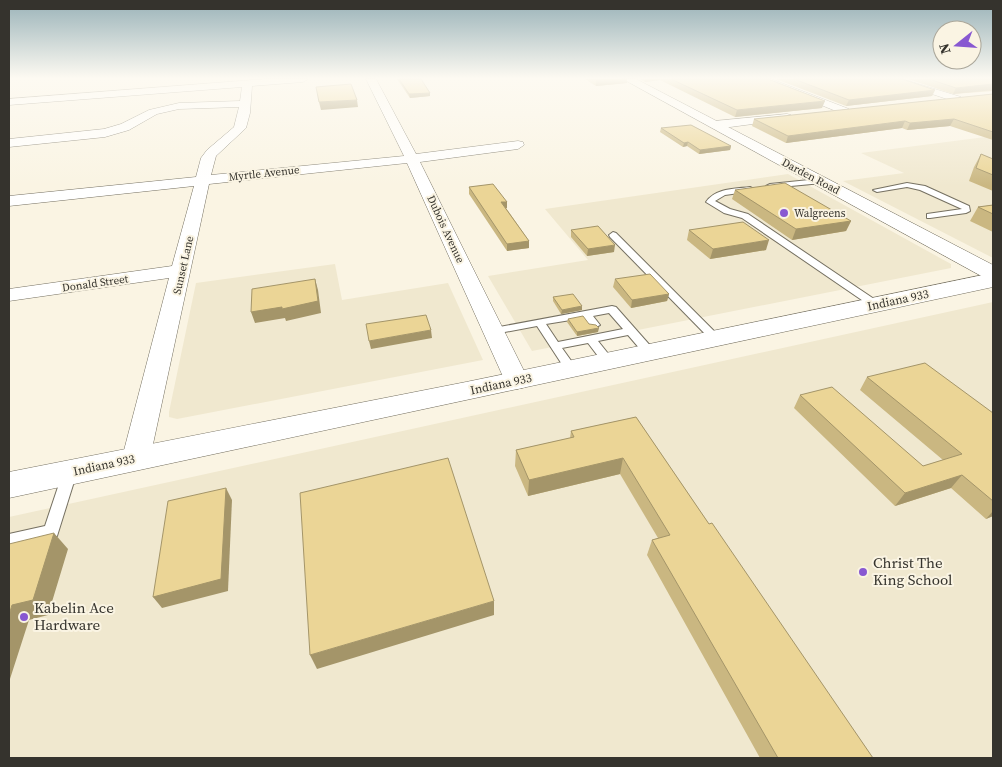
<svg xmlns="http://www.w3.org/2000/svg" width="1002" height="767" font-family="'Source Serif 4',serif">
<rect width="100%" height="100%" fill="#faf4e3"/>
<g fill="#f0e8cf">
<path d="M993 136V258L843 181 904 173 861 153Z"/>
<path d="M788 174 951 264V268L532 351 488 276 588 260 545 209Z"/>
<path d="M335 264 342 300 448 283 483 360 177 419 169 417V412L196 283Z"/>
<path d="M993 302V758H9V517Z"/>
</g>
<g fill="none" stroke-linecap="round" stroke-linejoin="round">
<g stroke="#757061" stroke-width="2">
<g id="service">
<path d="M819 179H822V183L770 188 766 186 770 184Z"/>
<path d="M907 183 925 186 969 206 970 211 966 213 930 218H927V214L962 209 920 190 907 187 877 192 873 190Z"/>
<path d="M750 187 754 189 753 191 725 195 715 201 730 209 748 214 880 303 881 305 880 307H872L742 218 724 213 706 202C716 188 734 189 750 187Z"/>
<path d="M613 232 616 233 722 339 720 341H712L610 237 609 235Z"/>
<path d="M612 306 616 307 654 350 656 353 654 356H646L628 335 598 341 614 361 608 365 604 364 588 343 562 348 577 369 571 373 567 372 537 326 494 334 488 331 494 328ZM609 313 623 329 558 342 546 324 583 318 590 327 594 328 600 325 593 316Z"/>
<path d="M70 466 75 468 77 472 57 536 9 548V534L45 526 63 472 65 468Z"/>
</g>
</g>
<g stroke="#757061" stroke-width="1">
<g id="minor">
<path d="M266 79H308L303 82 252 86 250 113 246 128 216 156 211 175 404 156 366 79H376L416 154 518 141 523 142 524 145 518 149 420 162 529 381 526 387 517 389 508 387 505 381 407 163 209 184 150 458 146 466 136 469 126 466 122 458 169 278 9 301V289L172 266 194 186 9 206V196L196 177 201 158 207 150 234 127 239 107 179 109 157 114 129 130 105 137 9 147V139L104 129 121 124 149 110 179 103 240 101 242 87 9 105V99Z"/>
<path d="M757 79H771L849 109 851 111 849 113H841Z"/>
<path d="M887 79H902L961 97 962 99 957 102 953 101Z"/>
<path d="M787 114 791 115 793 117 791 119 715 129 709 125 715 121Z"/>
</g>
</g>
<g stroke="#757061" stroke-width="1">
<path id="tertiary" d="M623 79H636L993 265V279L985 278Z"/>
</g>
<g stroke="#757061" stroke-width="1">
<path id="primary" d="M993 273V287L9 498V472L466 382Z"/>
</g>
<use href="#service" fill="#fff" fill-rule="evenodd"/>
<use href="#minor" fill="#fff" fill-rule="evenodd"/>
<use href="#tertiary" fill="#fff" fill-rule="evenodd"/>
<use href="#primary" fill="#fff" fill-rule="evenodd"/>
</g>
<g fill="#cab781">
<path d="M397 79H421L430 93V96L410 98Z"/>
<path d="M585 79H627V83L596 86Z"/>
<path d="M640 79H768L822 108 735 117 660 80 645 82Z"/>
<path d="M776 79H902L935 90 932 96 846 106Z"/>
<path d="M908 79H993V91L953 94Z"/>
<path d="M993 94V140L950 126 907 130 902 128 786 143 752 126 754 119Z"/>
<path d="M661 128 731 146 730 150 699 154 687 146 683 147 660 132Z"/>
<path d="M981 154 993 159V191L969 181 974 167Z"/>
<path d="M469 187 507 202V208H506L529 241V248L507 251 469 194Z"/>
<path d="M735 190 851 221 846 231 792 240 732 199Z"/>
<path d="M993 205V232L970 221 978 207Z"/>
<path d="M571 230 614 252 587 256 571 237Z"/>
<path d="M689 230 766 250 710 259 687 240Z"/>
<path d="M615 279 669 294 667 301 631 308 613 287Z"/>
<path d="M553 297 582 310 561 314 553 301Z"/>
<path d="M568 319 589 324 598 332 577 336 567 322Z"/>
<path d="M867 377 993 413V516L986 519 951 488 895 506 794 408 800 395 923 466 943 460 860 390Z"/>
<path d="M636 417 709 524 873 758H760L647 555 652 540 658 538 620 474 528 496 515 466 516 450 570 438 571 431Z"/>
</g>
<g fill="#a49569">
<path d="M607 79H627V83L596 86V80Z"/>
<path d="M645 79H660V80L645 82Z"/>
<path d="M993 84V90L953 94 956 88Z"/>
<path d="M935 90 932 96 846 106 849 100Z"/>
<path d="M430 93V96L410 98 409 94Z"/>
<path d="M357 100 358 107 321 110 319 102Z"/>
<path d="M825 101 822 108 735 117 737 110Z"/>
<path d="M954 119 950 126 907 130 910 123Z"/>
<path d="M905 121 902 128 786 143 788 136Z"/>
<path d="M688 142 687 146 683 147 684 143Z"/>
<path d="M731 146 730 150 699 154 700 150Z"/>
<path d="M501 202H507V208L501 209Z"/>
<path d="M851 221 846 231 792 240 796 229Z"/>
<path d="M769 240 766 250 710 259 713 249Z"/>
<path d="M529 241V248L507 251V244Z"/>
<path d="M615 245 614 252 587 256 588 249Z"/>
<path d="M315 279 318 290 321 313 286 321 285 318 255 323 251 312Z"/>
<path d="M669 294 667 301 631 308 632 300Z"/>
<path d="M582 306V310L561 314 562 310Z"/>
<path d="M599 328 598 332 577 336V332Z"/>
<path d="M431 330 432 338 371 349 369 341Z"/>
<path d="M623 458 620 474 528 496 529 480Z"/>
<path d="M962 475 951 488 895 506 905 493Z"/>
<path d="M226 488 232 500 228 591 162 608 153 597Z"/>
<path d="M993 511V516L986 519Z"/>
<path d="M54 533 68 549 48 615 29 620 9 682V615L12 605Z"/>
<path d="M494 601V615L317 669 310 655Z"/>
</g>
<g fill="#ebd596" stroke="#a49569">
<path d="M399 79H421L430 93 409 94Z"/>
<path d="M671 79H768L825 101 737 110Z"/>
<path d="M794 79H902L935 90 849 100Z"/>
<path d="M929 79H993V84L956 88Z"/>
<path d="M351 84 357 100 319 102 316 87Z"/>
<path d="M993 94V132L954 119 910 123 905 121 788 136 754 119Z"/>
<path d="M691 125 731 146 700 150 688 142 684 143 661 128Z"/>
<path d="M981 154 993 159V175L976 168Z"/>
<path d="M785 183 851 221 796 229 735 190Z"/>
<path d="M493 184 507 202H501L529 241 507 244 469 187Z"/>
<path d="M993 205V214L978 207Z"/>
<path d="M743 222 769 240 713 249 689 230Z"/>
<path d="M598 226 615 245 588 249 571 230Z"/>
<path d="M650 274 669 294 632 300 615 279Z"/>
<path d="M315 279 318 301 282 309V307L251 312 252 289Z"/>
<path d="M573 294 582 306 562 310 553 297Z"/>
<path d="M426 315 431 330 369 341 366 324Z"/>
<path d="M583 316 589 324 596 325 599 328 577 332 568 319Z"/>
<path d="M925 363 993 413V501L962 475 905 493 800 395 832 387 923 466 962 454 867 377Z"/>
<path d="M636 417 709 524 712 523 873 758H778L652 540 670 535 623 458 529 480 516 450 574 437 571 431Z"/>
<path d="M448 458 494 601 310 655 300 493Z"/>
<path d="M226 488 221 579 153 597 168 501Z"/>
<path d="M54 533 33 600 12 605 9 615V544Z"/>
</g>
<linearGradient id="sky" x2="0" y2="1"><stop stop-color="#99b2b8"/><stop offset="0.42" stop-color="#fdfaf2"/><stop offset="1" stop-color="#fdfaf2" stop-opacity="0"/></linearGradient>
<rect width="1002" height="186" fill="url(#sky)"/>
<g fill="#8858d1" stroke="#faf4e3" stroke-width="2">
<circle cx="784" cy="213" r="5"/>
<circle cx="863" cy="572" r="5"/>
<circle cx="24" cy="617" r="5"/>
</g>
<g text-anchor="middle" stroke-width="4" stroke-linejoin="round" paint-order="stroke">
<g font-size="11" fill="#35332d" stroke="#faf4e3">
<text transform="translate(264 173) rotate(-6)" y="4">Myrtle Avenue</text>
<text transform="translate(811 176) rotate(28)" y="4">Darden Road</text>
<text transform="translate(446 229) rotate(65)" y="4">Dubois Avenue</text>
<text transform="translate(183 265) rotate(-77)" y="4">Sunset Lane</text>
<text transform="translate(95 283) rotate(-8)" y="4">Donald Street</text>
</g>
<g font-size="11" fill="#35332d" stroke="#faf4e3" text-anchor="start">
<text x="794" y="217">Walgreens</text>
</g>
<g font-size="12" fill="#35332d" stroke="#faf4e3">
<text transform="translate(898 300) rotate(-12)" y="4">Indiana 933</text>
<text transform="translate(501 384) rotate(-12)" y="4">Indiana 933</text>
<text transform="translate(104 465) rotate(-12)" y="4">Indiana 933</text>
</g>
<g font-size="15" fill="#35332d" stroke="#faf4e3" text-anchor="start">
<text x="873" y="568">Christ The<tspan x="873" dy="17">King School</tspan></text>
<text x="34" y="613">Kabelin Ace<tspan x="34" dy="17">Hardware</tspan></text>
</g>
</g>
<rect width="1002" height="767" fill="none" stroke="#35332d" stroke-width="20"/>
<g transform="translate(957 45) rotate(253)"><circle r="24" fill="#faf4e3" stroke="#aba79a"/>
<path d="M0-4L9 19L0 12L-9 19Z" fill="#8858d1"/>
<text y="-8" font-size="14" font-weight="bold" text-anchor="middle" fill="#35332d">N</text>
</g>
</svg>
